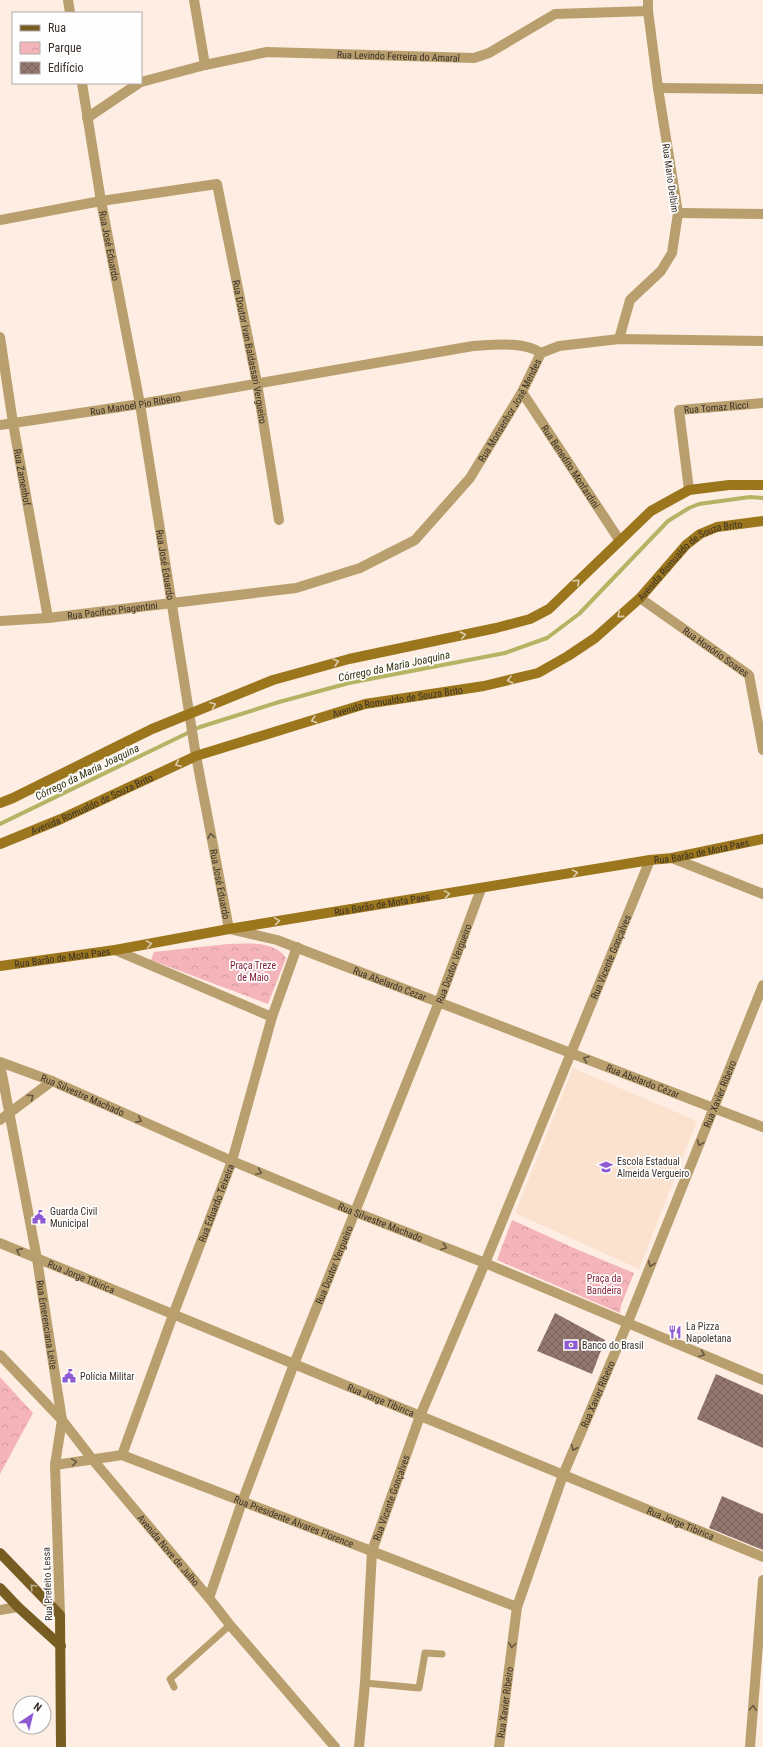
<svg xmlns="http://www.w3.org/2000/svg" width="763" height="1747" font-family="'Roboto Condensed',sans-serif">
<defs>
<pattern id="park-crowns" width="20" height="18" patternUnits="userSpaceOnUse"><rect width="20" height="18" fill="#f5b4ba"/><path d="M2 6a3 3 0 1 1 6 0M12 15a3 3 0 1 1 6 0" fill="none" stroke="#d39ba0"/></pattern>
<pattern id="building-cross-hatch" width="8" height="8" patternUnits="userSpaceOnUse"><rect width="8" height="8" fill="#93766e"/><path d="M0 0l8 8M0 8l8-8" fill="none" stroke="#79615b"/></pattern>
</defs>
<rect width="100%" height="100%" fill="#fdede2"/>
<path fill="#fbe2ce" d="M573 1068 697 1121 639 1269 515 1213Z"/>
<g fill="url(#park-crowns)">
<path d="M228 944C247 944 274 940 286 958L268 1004 151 960 154 952Z"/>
<path d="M512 1220 576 1249 634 1273 621 1305 620 1313 497 1260Z"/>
<path d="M0 1377 33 1413 0 1474Z"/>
</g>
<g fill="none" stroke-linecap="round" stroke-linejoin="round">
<path stroke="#b5b464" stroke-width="4" d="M0 824 200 727 279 702 349 683 505 653 547 638 579 614 668 521 689 508 699 504 750 497 763 498"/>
</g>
<g fill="url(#building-cross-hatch)">
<path d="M555 1313 605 1340 592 1374 537 1351Z"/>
<path d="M716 1374 763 1395V1448L697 1419Z"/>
<path d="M722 1496 763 1514V1550L709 1528Z"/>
</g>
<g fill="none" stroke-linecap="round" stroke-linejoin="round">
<g stroke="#b89f6d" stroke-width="7">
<path d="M365 1683 419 1688 425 1653 442 1654"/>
<path d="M174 1687 170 1679 230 1625"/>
</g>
<g stroke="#b89f6d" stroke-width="10">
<path d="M68 0 70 13"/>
<path d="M194 0 205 65"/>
<path id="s1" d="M141 82 205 65 267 52 474 58 489 53 555 14 648 11"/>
<path id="s2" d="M82 83 101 201 140 404 196 756 229 929 277 940 763 1127"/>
<path d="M658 88 763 89"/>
<path d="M87 118 139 83"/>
<path d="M678 213 763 214"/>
<path id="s3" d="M0 220 101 201 217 184 257 383 279 520"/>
<path id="s4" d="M0 337 13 423 48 618"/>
<path d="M619 339 630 300 661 271 672 253 678 213 658 88 648 11V0"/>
<path id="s5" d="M522 392 620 541"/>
<path id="s6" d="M0 425 140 404 473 346C493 345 524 341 541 353"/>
<path id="s7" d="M689 490 679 410 763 403"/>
<path id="s8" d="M640 598 749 675 763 750"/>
<path id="s9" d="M0 621 48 618 296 588 360 568 415 540 470 478 522 392 541 353 559 346 619 339 763 341"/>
<path d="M672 858 763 894"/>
<path d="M115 950 272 1017"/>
<path id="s10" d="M0 1062 52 1081 232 1161 355 1212 485 1263 763 1380"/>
<path id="s11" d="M0 1064 37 1259 62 1420 55 1465 60 1615"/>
<path d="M0 1120 52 1081"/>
<path id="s12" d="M0 1243 763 1557"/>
<path id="s13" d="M0 1355 62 1420 93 1460 209 1598 230 1625 335 1747"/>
<path id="s14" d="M122 1455 173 1315 232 1161 272 1017 297 947"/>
<path id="s15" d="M55 1465 122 1455 517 1607"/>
<path id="s16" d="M209 1598 242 1502 294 1364 439 1002 481 889"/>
<path d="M0 1610 18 1607"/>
<path id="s17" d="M359 1747 365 1683 372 1551 420 1416 485 1263 650 860"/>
<path id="s18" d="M499 1747 517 1607 563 1475 628 1322 763 985"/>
</g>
<path stroke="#b89f6d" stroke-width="10" d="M750 1747 763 1580"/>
<g stroke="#9b761d" stroke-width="10">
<path d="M0 803 13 798 152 729 273 680 349 659 496 628 530 619 549 609 651 511 689 490 729 485H763"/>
<path id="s19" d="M0 844 61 819 196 756 365 704 484 686 538 673 568 656 595 638 640 598 686 545 700 534 717 527 763 521"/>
<path id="s20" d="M0 966 115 950 229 929 650 860 672 858 763 839"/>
</g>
<g stroke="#785d23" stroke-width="10">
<path d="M0 1553 60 1615 61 1747"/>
<path d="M0 1588 18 1607 61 1646"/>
</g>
</g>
<defs><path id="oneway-chevron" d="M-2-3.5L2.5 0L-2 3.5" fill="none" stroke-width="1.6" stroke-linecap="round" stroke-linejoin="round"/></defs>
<g stroke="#dbceaf">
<use href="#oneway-chevron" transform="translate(577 582) rotate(-44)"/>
<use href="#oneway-chevron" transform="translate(620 615) rotate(139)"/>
<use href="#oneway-chevron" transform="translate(463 635) rotate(-12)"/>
<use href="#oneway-chevron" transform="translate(336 662) rotate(-15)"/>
<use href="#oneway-chevron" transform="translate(510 680) rotate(166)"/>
<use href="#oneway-chevron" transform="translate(213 705) rotate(-23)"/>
<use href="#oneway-chevron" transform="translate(314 720) rotate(163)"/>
<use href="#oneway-chevron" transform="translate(178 764) rotate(155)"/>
<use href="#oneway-chevron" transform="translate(575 873) rotate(-10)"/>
<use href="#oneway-chevron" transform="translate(447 894) rotate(-9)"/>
<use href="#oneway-chevron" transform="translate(277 921) rotate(-9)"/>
<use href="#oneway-chevron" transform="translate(149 944) rotate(-10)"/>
</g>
<g stroke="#675841">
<use href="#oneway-chevron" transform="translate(211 836) rotate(-101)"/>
<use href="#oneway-chevron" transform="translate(586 1059) rotate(-159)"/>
<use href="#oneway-chevron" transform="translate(31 1097) rotate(-37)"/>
<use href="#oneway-chevron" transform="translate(139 1120) rotate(24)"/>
<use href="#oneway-chevron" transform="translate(700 1143) rotate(112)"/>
<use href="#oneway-chevron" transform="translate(259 1172) rotate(23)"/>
<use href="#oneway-chevron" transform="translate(444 1247) rotate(21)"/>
<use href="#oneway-chevron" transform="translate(19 1251) rotate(-156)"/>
<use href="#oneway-chevron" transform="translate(651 1264) rotate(112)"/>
<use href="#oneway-chevron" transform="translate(702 1354) rotate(23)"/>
<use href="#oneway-chevron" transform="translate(574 1448) rotate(113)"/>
<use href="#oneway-chevron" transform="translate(74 1462) rotate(-8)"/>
<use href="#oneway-chevron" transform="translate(512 1645) rotate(97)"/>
<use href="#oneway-chevron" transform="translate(753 1708) rotate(-86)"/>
</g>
<use stroke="#bbae90" href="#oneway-chevron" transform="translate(33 1587) rotate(-134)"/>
<defs>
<g id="school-bare" transform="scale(1.08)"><path d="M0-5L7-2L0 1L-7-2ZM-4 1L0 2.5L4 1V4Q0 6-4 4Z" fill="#8e5bd4" stroke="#fefefe" stroke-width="2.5" paint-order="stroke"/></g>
<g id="civic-bare" transform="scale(1.08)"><path d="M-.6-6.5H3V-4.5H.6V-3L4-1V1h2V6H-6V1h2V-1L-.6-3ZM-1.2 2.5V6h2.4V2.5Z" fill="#8e5bd4" stroke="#fefefe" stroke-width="2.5" paint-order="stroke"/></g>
<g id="restaurant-bare" transform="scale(1.08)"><path d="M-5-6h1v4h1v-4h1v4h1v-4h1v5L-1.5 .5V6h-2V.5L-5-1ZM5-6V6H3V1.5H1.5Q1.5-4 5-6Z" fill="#8e5bd4" stroke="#fefefe" stroke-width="2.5" paint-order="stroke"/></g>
<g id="bank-bare" transform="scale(1.08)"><path d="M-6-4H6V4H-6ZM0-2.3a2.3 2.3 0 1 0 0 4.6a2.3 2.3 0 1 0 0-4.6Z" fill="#8e5bd4" stroke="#fefefe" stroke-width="2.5" paint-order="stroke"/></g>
</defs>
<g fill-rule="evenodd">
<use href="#school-bare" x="606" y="1167"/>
<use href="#civic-bare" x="39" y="1217"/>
<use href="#restaurant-bare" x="675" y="1332"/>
<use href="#bank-bare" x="571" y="1345"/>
<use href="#civic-bare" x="69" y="1376"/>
</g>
<g text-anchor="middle" stroke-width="3.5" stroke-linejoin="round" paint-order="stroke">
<g font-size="10" fill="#3b312a" stroke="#fefefe">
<text dy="4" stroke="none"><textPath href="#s1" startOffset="261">Rua Levindo Ferreira do Amaral</textPath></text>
<text transform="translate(671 178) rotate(82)" y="4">Rua Mario Delbim</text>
<text dy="4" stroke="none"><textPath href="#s2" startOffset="165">Rua José Eduardo</textPath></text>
<text dy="4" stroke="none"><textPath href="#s3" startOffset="391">Rua Doutor Ivan Baldassari Vergueiro</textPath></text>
<text dy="4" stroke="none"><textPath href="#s6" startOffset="137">Rua Manoel Pio Ribeiro</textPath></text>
<text dy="4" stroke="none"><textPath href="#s7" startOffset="118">Rua Tomaz Ricci</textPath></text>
<text dy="4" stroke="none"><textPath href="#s9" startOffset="588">Rua Monsenhor José Mendes</textPath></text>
<text dy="4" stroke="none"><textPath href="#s5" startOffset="89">Rua Benedito Monfardini</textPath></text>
<text dy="4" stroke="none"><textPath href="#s4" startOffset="142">Rua Zamenhof</textPath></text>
<text dy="4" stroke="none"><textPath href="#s19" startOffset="760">Avenida Romualdo de Souza Brito</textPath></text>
<text dy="4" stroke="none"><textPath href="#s2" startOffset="489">Rua José Eduardo</textPath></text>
<text dy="4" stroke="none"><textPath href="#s9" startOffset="113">Rua Pacifico Piagentini</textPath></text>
<text dy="4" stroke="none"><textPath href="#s8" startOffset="93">Rua Honório Soares</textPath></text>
<text dy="4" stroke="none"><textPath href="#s19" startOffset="424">Avenida Romualdo de Souza Brito</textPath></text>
<text dy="4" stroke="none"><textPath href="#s19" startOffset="100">Avenida Romualdo de Souza Brito</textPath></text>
<text dy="4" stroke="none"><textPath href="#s20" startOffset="711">Rua Barão de Mota Paes</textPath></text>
<text dy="4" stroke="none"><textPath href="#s2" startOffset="813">Rua José Eduardo</textPath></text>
<text dy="4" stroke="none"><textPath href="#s20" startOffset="387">Rua Barão de Mota Paes</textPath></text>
<text dy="4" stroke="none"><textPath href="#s20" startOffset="63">Rua Barão de Mota Paes</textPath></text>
<text dy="4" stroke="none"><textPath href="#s17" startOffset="837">Rua Vicente Gonçalves</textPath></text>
<text dy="4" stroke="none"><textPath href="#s16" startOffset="680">Rua Doutor Vergueiro</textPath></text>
<text dy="4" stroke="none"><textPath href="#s2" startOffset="1029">Rua Abelardo Cezar</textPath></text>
<text dy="4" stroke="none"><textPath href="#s2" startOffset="1300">Rua Abelardo Cézar</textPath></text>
<text dy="4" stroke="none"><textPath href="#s18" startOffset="693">Rua Xavier Ribeiro</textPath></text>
<text dy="4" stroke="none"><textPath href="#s10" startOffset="89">Rua Silvestre Machado</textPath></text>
<text dy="4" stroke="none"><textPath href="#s14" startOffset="269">Rua Eduardo Teixeira</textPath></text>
<text dy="4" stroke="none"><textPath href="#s10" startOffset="413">Rua Silvestre Machado</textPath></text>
<text dy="4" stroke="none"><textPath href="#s16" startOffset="356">Rua Doutor Vergueiro</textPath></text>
<text dy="4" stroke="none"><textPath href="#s12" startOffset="88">Rua Jorge Tibirica</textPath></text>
<text dy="4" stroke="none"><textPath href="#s11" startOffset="265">Rua Emerenciana Leite</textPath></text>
<text dy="4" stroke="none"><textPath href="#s18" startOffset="369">Rua Xavier Ribeiro</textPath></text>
<text dy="4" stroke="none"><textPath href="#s12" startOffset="412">Rua Jorge Tibirica</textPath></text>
<text dy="4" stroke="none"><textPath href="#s17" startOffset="253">Rua Vicente Gonçalves</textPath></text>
<text dy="4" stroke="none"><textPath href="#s15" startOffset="252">Rua Presidente Alvares Florence</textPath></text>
<text dy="4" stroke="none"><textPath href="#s12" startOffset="736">Rua Jorge Tibirica</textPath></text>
<text dy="4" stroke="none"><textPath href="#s13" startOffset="258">Avenida Nove de Julho</textPath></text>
<text transform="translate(47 1584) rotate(-92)" y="4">Rua Prefeito Lessa</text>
<text dy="4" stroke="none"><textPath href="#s18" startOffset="45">Rua Xavier Ribeiro</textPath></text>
</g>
<g font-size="10" fill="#842138" stroke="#fefefe">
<text x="253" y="969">Praça Treze<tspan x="253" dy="12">de Maio</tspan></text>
<text x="604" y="1282">Praça da<tspan x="604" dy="12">Bandeira</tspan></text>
</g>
<g font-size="10" fill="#3b312a" stroke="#fefefe" text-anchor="start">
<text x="617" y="1165">Escola Estadual<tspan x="617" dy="12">Almeida Vergueiro</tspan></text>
<text x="50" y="1215">Guarda Civil<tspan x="50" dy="12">Municipal</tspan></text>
<text x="686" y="1330">La Pizza<tspan x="686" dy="12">Napoletana</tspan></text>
<text x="582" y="1349">Banco do Brasil</text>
<text x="80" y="1380">Polícia Militar</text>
</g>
<g font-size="11" font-style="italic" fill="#363512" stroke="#fefefe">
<text transform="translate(394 666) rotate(-12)" y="4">Córrego da Maria Joaquina</text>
<text transform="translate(87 772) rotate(-26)" y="4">Córrego da Maria Joaquina</text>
</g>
</g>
<rect x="12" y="12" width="130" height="72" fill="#fefefe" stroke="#b0aca9"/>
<rect x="20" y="25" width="20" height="6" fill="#785d23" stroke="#b0aca9"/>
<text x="48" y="32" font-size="12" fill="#3b312a">Rua</text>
<rect x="20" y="42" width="20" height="12" fill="url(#park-crowns)" stroke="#b0aca9"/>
<text x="48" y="52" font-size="12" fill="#3b312a">Parque</text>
<rect x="20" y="62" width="20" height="12" fill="url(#building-cross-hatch)" stroke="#b0aca9"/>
<text x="48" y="72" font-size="12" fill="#3b312a">Edifício</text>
<g transform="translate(32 1715) rotate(35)"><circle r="19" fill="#fefefe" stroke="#b0aca9"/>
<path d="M0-3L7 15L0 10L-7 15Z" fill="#8e5bd4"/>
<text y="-6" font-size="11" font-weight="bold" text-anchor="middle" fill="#3b312a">N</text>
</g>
</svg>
